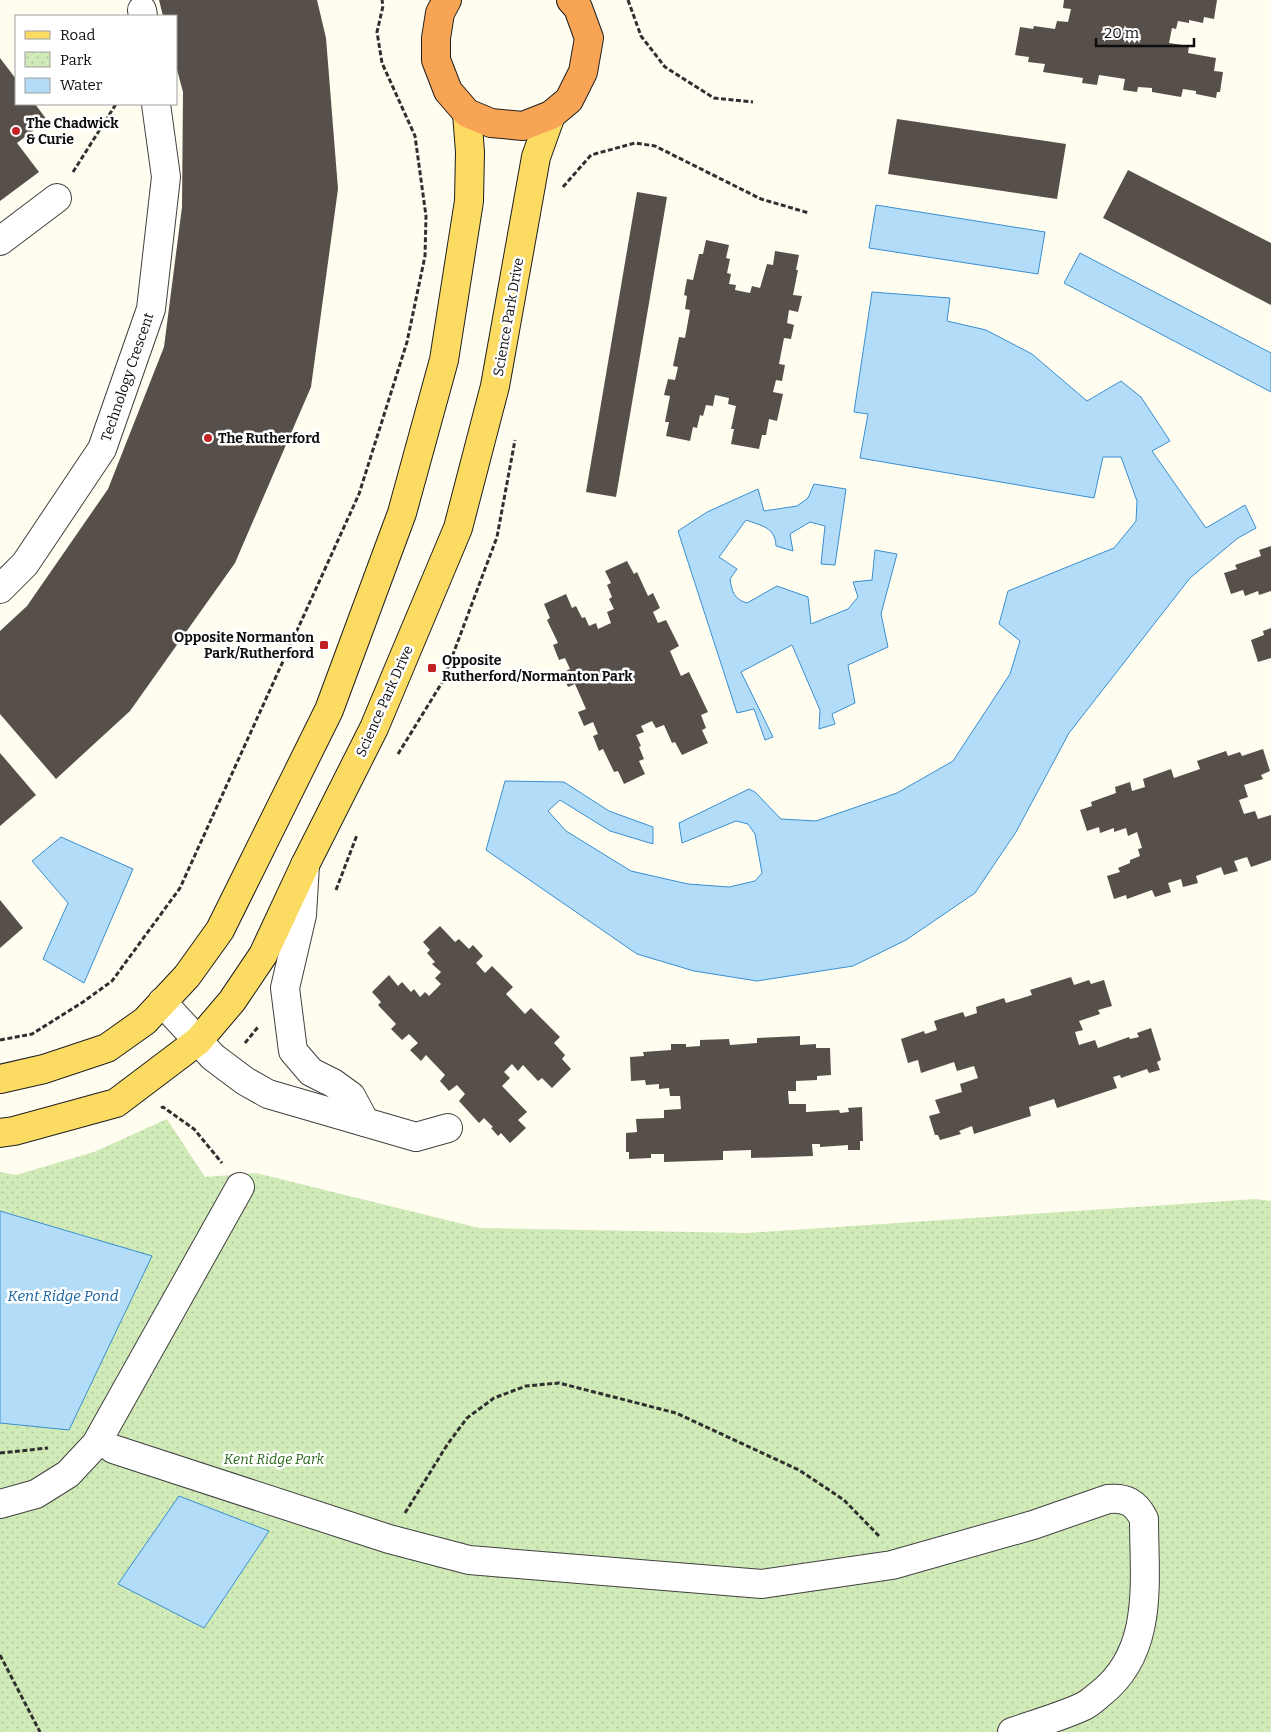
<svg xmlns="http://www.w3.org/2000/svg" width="1271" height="1732" font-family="Bitter,serif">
<defs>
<pattern id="park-dots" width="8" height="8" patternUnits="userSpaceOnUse" patternTransform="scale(1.25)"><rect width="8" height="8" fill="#d1ebb8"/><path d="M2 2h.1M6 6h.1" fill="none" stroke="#b2c89d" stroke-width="1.8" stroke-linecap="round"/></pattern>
</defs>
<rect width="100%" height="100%" fill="#fffcf0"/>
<path fill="url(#park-dots)" d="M167 1119 205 1177 256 1173 479 1228 747 1233 1256 1199 1271 1201V1732H0V1172L16 1175 94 1152Z"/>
<g fill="#b3dcf8" stroke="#388fd1">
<path d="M876 205 1045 232 1038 274 869 248Z"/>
<path d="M1080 253 1271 353V392L1064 283Z"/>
<path d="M872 292 950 298 947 321 986 330 1032 354 1087 401 1121 381 1141 397 1170 441 1152 451 1206 528 1245 505 1256 528 1238 538 1190 578 1069 733 1016 832 975 893 906 940 853 966 757 981 694 971 637 954 486 850 505 781 564 782 609 811 653 827V844L610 831 560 800 548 811 566 831 631 871 688 884 729 887 755 881 762 873 755 834 748 824 736 821 682 843 679 823 749 789 755 792 781 819 816 821 897 793 953 761 1010 674 1020 641 999 624 1008 591 1114 548 1136 521 1137 501 1121 457H1103L1094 498 860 458 868 414 854 412Z"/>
<path d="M814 484 846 489 835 565 821 564 825 526 810 522 790 534 793 551 776 546C775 527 762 526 746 520L719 557 737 569 730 579C732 592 734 599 747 603L777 586 808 597 811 624 848 609 858 597 853 582 872 580 875 550 897 554 881 614 888 647 848 665 855 703 832 714 835 724 819 729 820 710 792 645 741 672 773 737 765 740 754 709 737 713 678 531 707 512 758 489 764 511 797 506 808 498Z"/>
<path d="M61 837 133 869 84 983 43 959 68 903 32 861Z"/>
<path d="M0 1211 152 1256 69 1430 0 1423Z"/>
<path d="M179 1496 269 1531 204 1628 118 1584Z"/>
</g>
<g fill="#57504a">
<path d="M159 0H317L326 38 338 189 311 387 235 563 130 711 56 779 0 714V631L27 606 108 489 164 347 182 207 183 92 176 66V16H163Z"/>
<path d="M1064 0H1217L1214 19 1204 17 1203 23 1189 20V23L1178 21 1176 29 1172 28 1169 43 1189 46 1188 53 1216 58 1214 71 1223 72 1220 92H1217L1216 98 1196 94V91L1183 89 1181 97 1152 92V88L1138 87 1137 92 1123 90 1125 79 1099 75 1097 85 1082 83 1083 78 1043 72 1045 64 1028 62 1029 57 1015 55 1020 27 1033 29 1034 26 1055 29 1057 21 1068 22 1071 9 1063 8Z"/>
<path d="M0 58 16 79V104H35L47 120 17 143 39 172 0 201Z"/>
<path d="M897 119 1066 144 1057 199 888 174Z"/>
<path d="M1128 170 1271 243V305L1103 218Z"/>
<path d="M637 192 667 197 616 497 586 492Z"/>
<path d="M706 240 729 245 726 258 730 259 727 273 731 274 729 284 736 285 735 290 750 293 752 286 760 288 767 264 773 265 775 251 799 255 796 270H798L793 295 802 296 798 312 789 310 787 323 794 325 791 339 784 338 779 364 785 365 782 381 776 380 773 392 783 394 777 421 769 419 766 435H762L759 449 731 444 734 429H731L736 406 728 404 729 398 715 395 713 406 706 405 703 416 700 415 697 428 693 427 690 441 666 436 669 422H665L670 396 664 395 668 379 675 380 678 367 673 366 679 337 685 338 690 310 685 309 687 296 684 295 687 279 693 280 699 254H703Z"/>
<path d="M1271 546V591L1259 595 1258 591 1245 596 1243 590 1231 594 1224 573 1237 569 1235 565 1261 556 1259 550Z"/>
<path d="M627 561 634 574 637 572 648 596 653 593 660 608 653 612 658 623 666 620 679 646 670 651 681 676 689 672 708 712 701 715 706 728 702 730 708 743 682 755 675 742 672 743 664 725 656 728 652 721 641 726 644 732 636 735 641 746 639 747 644 759 639 761 645 774 624 784 618 771 614 772 603 749 599 751 593 736 598 734 593 722 584 726 578 712 586 709 575 684 568 687 562 673 570 669 565 658 559 660 553 645 558 643 547 620 550 618 544 604 566 594 572 608 576 606 582 618 585 617 589 626 596 623 598 629 611 623 607 612 614 609 609 599 612 597 607 585 611 583 605 571Z"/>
<path d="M1271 628V658L1258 662 1251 640 1264 635 1263 631Z"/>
<path d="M1263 749 1270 771 1261 775 1263 779 1244 785 1248 797 1239 800 1244 814 1255 811 1258 819 1271 815V860L1251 867 1247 857 1234 861 1238 871 1224 875 1221 867 1196 876 1198 883 1183 887 1181 879 1168 883 1171 892 1155 897 1152 890 1127 899 1126 895 1114 899 1107 876 1120 872 1118 868 1130 863V860L1140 856 1138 849 1142 848 1137 832 1128 836 1126 828 1114 832V828L1100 833 1099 827 1087 831 1080 810 1092 806 1091 802 1116 793 1115 787 1130 782 1132 791 1145 787 1143 779 1171 769 1174 778 1200 769 1197 761 1226 751 1228 756 1240 752 1242 756Z"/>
<path d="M0 753 36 795 0 826Z"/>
<path d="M0 900 23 928 0 948Z"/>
<path d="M440 926 455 942 459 939 469 949 473 945 483 956 476 963 485 973 492 966 513 987 506 994 525 1014 531 1008 560 1037 554 1043 565 1055 562 1059 571 1069 552 1088 542 1078 538 1081 523 1065 518 1071 512 1064 504 1072 510 1078 502 1086 527 1112 518 1120 526 1128 510 1143 501 1133 498 1136 491 1128 493 1127 484 1118 479 1123 459 1101 465 1094 457 1085 449 1091 440 1081 445 1075 426 1055 421 1061 410 1050 418 1043 409 1034 402 1040 391 1029 396 1024 378 1005 381 1002 372 992 389 975 398 986 402 982 411 992 414 989 420 997 425 992 429 996 441 984 435 978 441 972 432 964 435 962 427 953 430 950 423 942Z"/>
<path d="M1071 977 1074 985 1089 980 1091 984 1104 980 1112 1006 1098 1010 1100 1014 1079 1021 1083 1030 1075 1032 1079 1045 1095 1040 1098 1048 1129 1037 1130 1039 1139 1037 1137 1033 1151 1028 1161 1060 1157 1062 1160 1070 1149 1073 1147 1069 1121 1078 1120 1075 1113 1077 1117 1088 1057 1108 1054 1099 1029 1107 1031 1116 974 1134 972 1126 959 1131 961 1134 940 1140 938 1135H935L929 1116 940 1113 935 1100 962 1092 960 1084 978 1078 974 1066 957 1071 954 1062 921 1073 918 1060 908 1063 901 1039 924 1031 925 1034 937 1030 934 1021 963 1012 965 1017 977 1013 976 1007 1004 998 1006 1003 1032 995 1030 990Z"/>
<path d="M800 1036V1045L816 1044V1048H830L831 1075 817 1076V1080L796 1081V1091H788L789 1104H806V1112L839 1110 840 1113 849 1112 848 1108 862 1107 863 1141H860V1150H848V1145L820 1147V1144H812L813 1156 751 1158V1150L723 1151V1160L664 1162V1154H651V1158L629 1159V1152H626V1133L637 1132 636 1119 664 1118V1110L681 1109 680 1096H670L669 1088 659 1089V1084L646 1085 645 1080 631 1081 630 1057 644 1056 643 1052 671 1050V1044H686V1047L700 1046V1040L729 1039 730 1045 757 1043V1038Z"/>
</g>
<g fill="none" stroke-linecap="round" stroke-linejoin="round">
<g stroke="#414141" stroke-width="30">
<g id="minor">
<path d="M142 10 143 16"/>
<path d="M0 241 57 198"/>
<path d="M0 589 25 564 102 449 151 309 166 177 156 104"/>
<path d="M305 865 302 915 285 988 293 1051 311 1072 333 1083 351 1096 365 1122"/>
<path d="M162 1002 213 1057 245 1081 268 1094 416 1137 448 1128"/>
<path d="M113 1449 389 1539 469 1560 762 1584 892 1565 1033 1525 1108 1499C1126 1497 1136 1503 1144 1519 1144 1581 1155 1651 1100 1694 1095 1698 1090 1703 1084 1706 1063 1716 1035 1724 1012 1732"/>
<path d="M0 1504 36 1494 68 1474 96 1444 240 1187"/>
</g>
</g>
<g stroke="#1f1f1f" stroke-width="30">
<g id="major">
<path d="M0 1079 44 1069 107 1048 145 1021 187 976 220 930 329 710 402 513 444 360 469 201 470 152 467 113"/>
<path d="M0 1133 14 1131 116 1103 198 1041 232 1001 263 955 305 865 374 728 458 528 495 386 536 157 551 115"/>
</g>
</g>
<g stroke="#1f1f1f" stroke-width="30">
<path id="highway" d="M447 0 440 13 436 38V60L448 91 467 113 491 123 523 126 551 115 569 100 583 72 589 38 578 8 571 0"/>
</g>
<g stroke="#303030" stroke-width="3" stroke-dasharray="5 2.5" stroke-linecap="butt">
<path d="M628 0 641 36 665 67 714 98 753 102"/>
<path d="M73 172 116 104"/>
<path d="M563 187 591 155 635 143 655 146 761 199 809 213"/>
<path d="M398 754 443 681 497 537 515 440"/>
<path d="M336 890 357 835"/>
<path d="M0 1040 32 1034 83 1002 112 981 180 888 359 494 407 342 425 256 426 216 415 136 382 63 377 32 383 6 382 0"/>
<path d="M245 1043 258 1027"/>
<path d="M161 1108 163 1107 194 1129 222 1163"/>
<path d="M0 1453 48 1448"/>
<path d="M405 1513 447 1445 467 1418 494 1398 526 1386 559 1383 676 1413 799 1470 844 1500 880 1537"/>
<path d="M0 1655 40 1732"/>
</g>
<use href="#minor" stroke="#fff" stroke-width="28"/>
<use href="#major" stroke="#fcdb63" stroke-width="28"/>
<use href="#highway" stroke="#f8a455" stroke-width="28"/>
</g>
<g fill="#c22225" stroke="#fff" stroke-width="2">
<circle cx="16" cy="131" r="5"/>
<circle cx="208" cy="438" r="5"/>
<rect x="319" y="640" width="10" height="10" rx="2.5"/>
<rect x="427" y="663" width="10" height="10" rx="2.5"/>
</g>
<g text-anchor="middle" stroke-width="5" stroke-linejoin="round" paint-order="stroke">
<g font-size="14" font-weight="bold" fill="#0e0e0e" stroke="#fff" text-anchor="start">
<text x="26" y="128">The Chadwick<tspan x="26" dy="16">&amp; Curie</tspan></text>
<text x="218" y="443">The Rutherford</text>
<text x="314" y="642" text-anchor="end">Opposite Normanton<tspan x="314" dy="16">Park/Rutherford</tspan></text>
<text x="442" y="665">Opposite<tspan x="442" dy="16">Rutherford/Normanton Park</tspan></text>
</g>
<g font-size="14" fill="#0e0e0e" stroke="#fff">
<text transform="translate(508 317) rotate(-80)" y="5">Science Park Drive</text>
<text transform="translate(127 377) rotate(-71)" y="5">Technology Crescent</text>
<text transform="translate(384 701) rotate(-66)" y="5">Science Park Drive</text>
</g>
<g font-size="14" font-style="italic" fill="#2a681c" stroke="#fff">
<text x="274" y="1464">Kent Ridge Park</text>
</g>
<g font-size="15" font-style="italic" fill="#1461a4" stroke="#fff">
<text x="63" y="1301">Kent Ridge Pond</text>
</g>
</g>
<rect x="15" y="15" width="162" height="90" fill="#ffffff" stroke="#9f9f9f"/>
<rect x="25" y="31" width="25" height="8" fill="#fcdb63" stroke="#9f9f9f"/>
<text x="60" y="40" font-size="15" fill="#0e0e0e">Road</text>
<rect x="25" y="52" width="25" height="15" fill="url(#park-dots)" stroke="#9f9f9f"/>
<text x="60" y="65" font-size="15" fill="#0e0e0e">Park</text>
<rect x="25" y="78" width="25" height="15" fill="#b3dcf8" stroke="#9f9f9f"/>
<text x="60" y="90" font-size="15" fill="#0e0e0e">Water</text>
<path d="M1096 38v8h98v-8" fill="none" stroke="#0e0e0e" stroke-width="2.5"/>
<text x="1104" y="38" font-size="15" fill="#0e0e0e" stroke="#ffffff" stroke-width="4" paint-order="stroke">20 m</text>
</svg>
